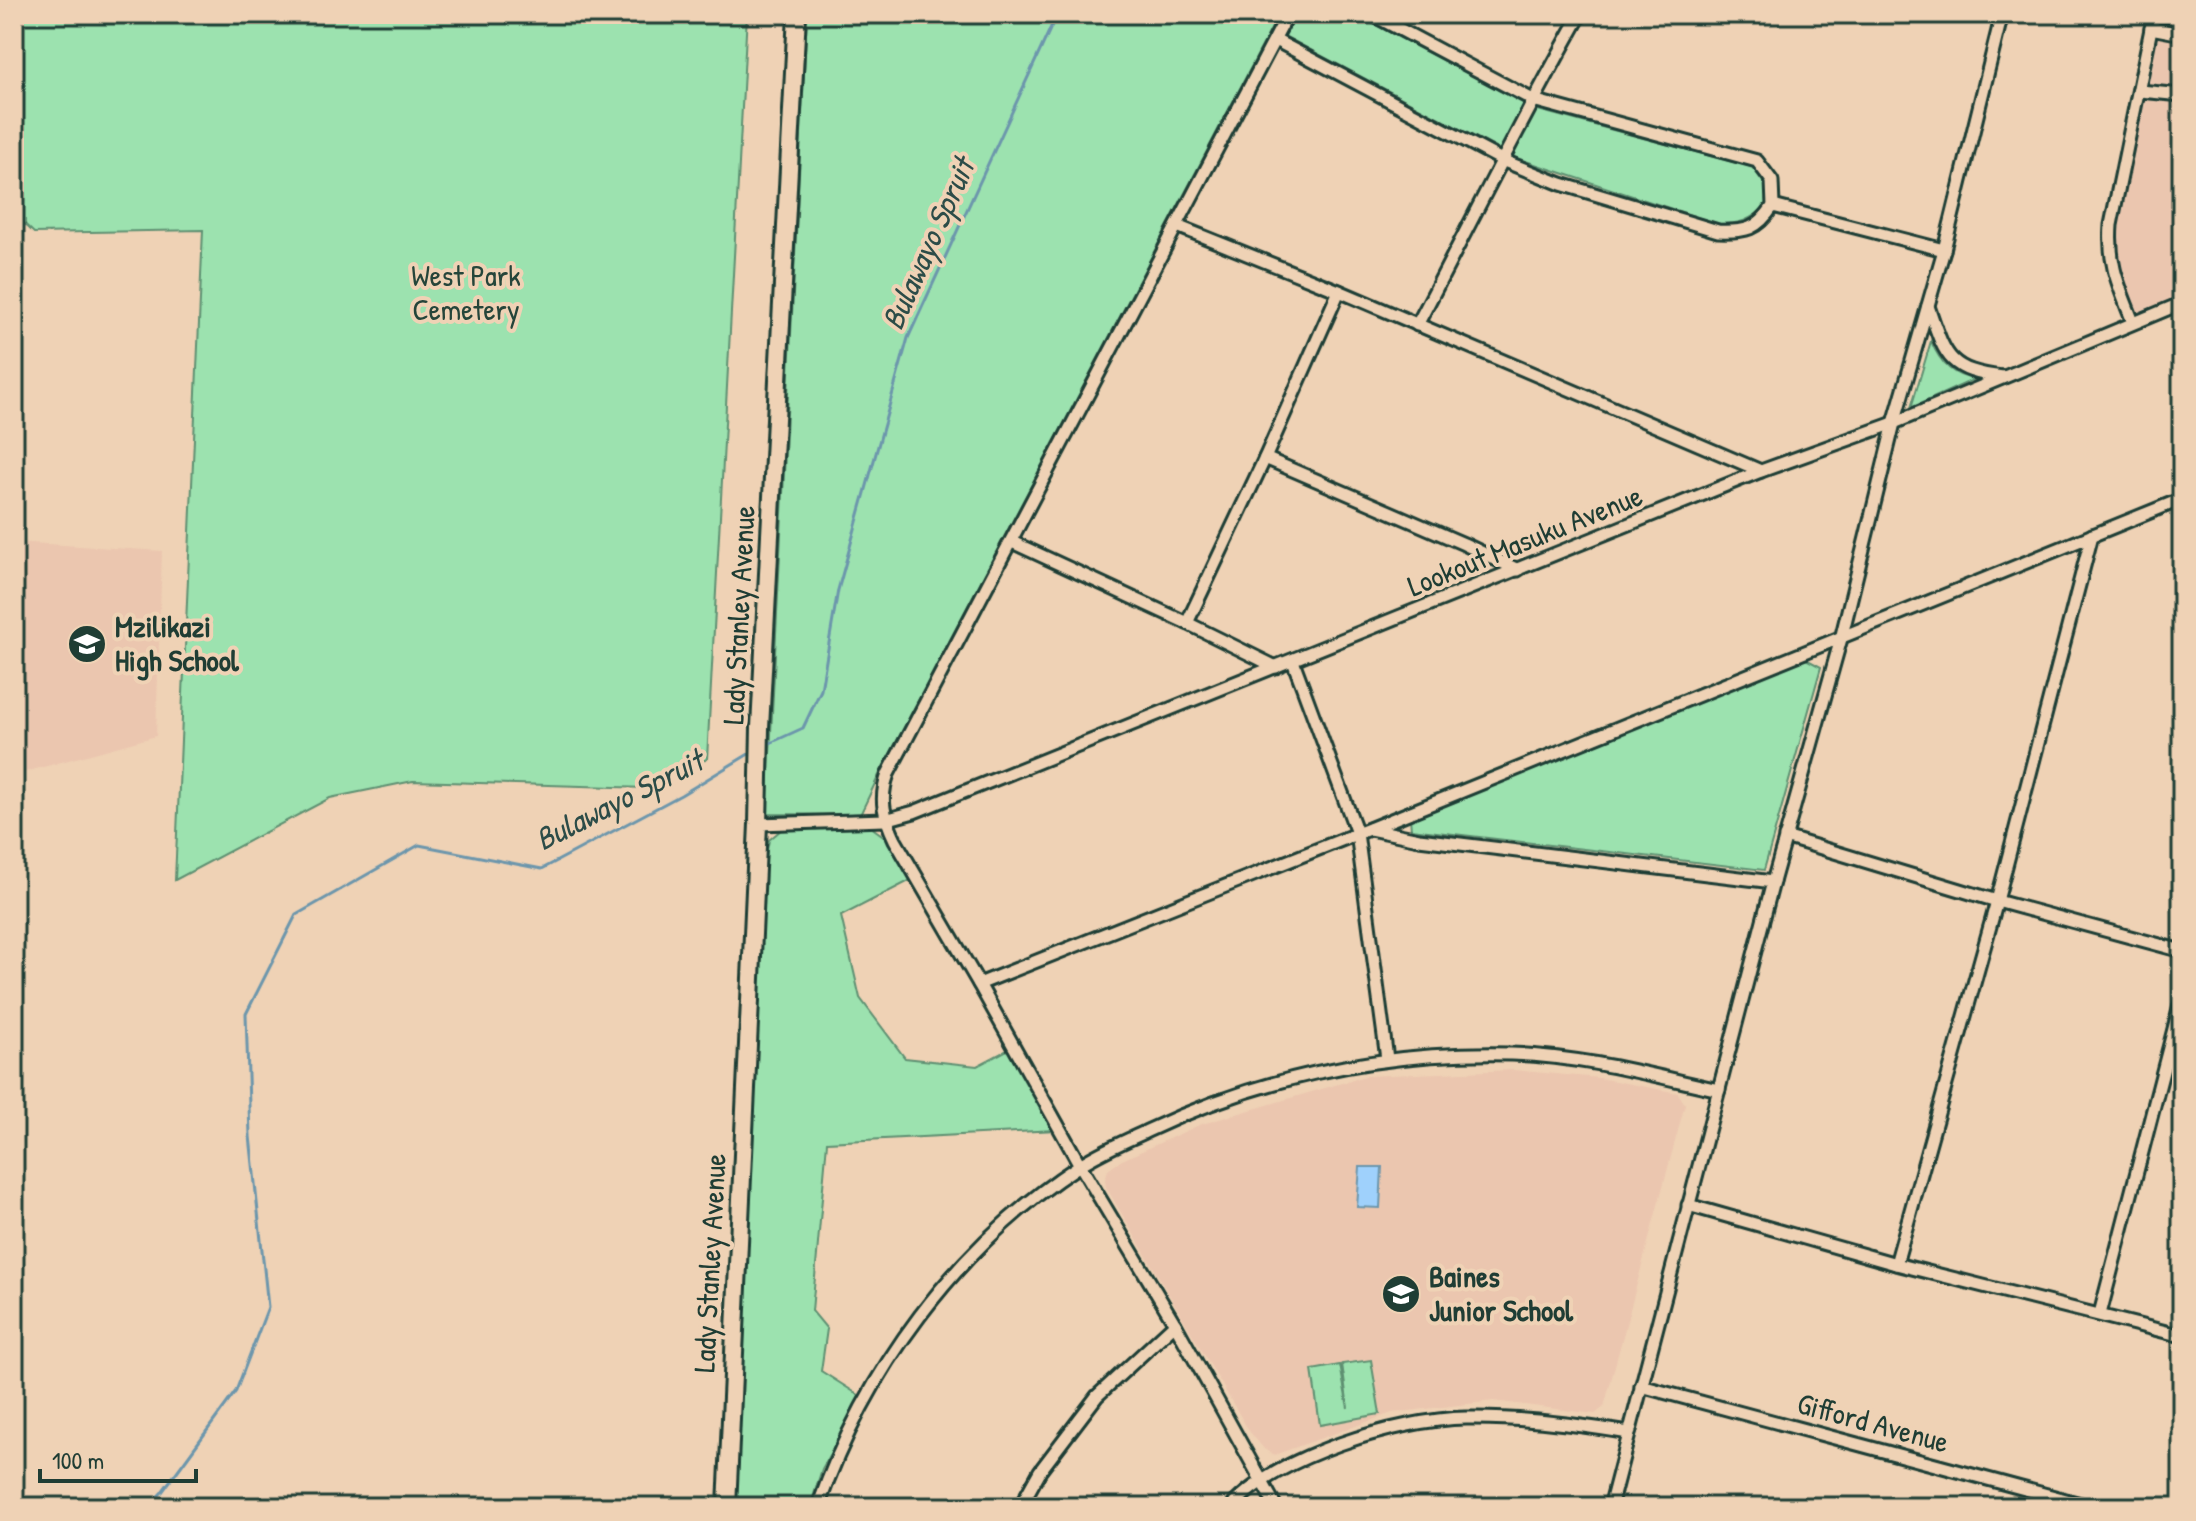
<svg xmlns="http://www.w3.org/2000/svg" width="2196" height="1521" font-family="'Patrick Hand',sans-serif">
<rect width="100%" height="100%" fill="#efd2b5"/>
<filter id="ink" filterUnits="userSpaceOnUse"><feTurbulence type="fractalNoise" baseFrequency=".0125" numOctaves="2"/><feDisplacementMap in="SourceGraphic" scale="16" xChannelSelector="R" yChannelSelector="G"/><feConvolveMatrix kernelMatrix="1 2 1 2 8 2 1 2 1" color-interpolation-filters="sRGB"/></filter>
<g filter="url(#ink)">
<g fill="#ebc6af">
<path d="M2159 14H2182V296L2135 315 2116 264 2115 241 2148 84Z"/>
<path d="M14 542 162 551 156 736 14 775Z"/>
<path d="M1513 1070 1599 1078 1678 1093 1685 1104 1604 1407 1595 1414 1493 1401 1392 1413 1274 1455 1264 1449 1249 1431 1106 1187 1105 1179 1108 1170 1122 1160 1199 1125 1366 1076Z"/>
</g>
<g fill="#9ce2af" stroke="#5e9072" stroke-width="2">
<path d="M14 14H747L707 759 647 788 413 781 330 798 175 880 203 230 34 233 14 214Z"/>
<path d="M807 14H1279L880 773 860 815 767 814Z"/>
<path d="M1294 14H1355L1538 110 1752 167 1766 186V206C1750 221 1740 224 1718 224L1513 157 1284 36Z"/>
<path d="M1931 341C1939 361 1952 377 1975 379L1911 408Z"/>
<path d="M1804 658 1821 667 1764 870 1411 829 1410 818Z"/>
<path d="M871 827 889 840 913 879 841 916 860 998 905 1058 977 1066 1011 1048 1056 1130 827 1142 812 1311 827 1329 821 1371 862 1397 822 1469 810 1507H734L765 860 769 840 781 830Z"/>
<path d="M1371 1360 1380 1414 1320 1425 1312 1370 1340 1365 1348 1408 1342 1364Z"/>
</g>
<path fill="#9fd1fc" stroke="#6c96ac" stroke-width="2" d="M1360 1167H1382L1380 1208 1357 1207Z"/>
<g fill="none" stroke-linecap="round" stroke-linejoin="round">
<g stroke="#6c96ac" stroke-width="3">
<path d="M766 745 803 728 821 690 838 590 908 338 1057 14"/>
<path d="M148 1507 162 1492 236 1391 268 1307 250 1136 246 1014 296 915 419 845 542 869 681 795 752 752"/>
</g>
<g stroke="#1f3d34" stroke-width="17">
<g id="minor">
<path d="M2151 28 2182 34"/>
<path d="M1275 40 1504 161 1561 184 1718 231C1746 232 1757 230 1773 206L1772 181 1757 161 1533 100 1371 14"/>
<path d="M2140 91 2182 95"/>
<path d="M1773 206 1944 250"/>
<path d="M1177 226 1339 291 1761 471"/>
<path d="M1928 306C1945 355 1947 371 2003 377"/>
<path d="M2133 322C2119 286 2108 265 2111 225L2154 14"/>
<path d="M1417 325C1472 221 1523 116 1581 14"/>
<path d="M1265 458 1464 544 1518 570"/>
<path d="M1012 542 1187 623 1276 667"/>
<path d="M1187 623 1265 458 1339 291"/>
<path d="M1293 661 1357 833 1387 1059"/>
<path d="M758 824 885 820 914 812 1761 471 1894 423 2182 303"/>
<path d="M1370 829 1419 839 1773 882"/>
<path d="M1785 837 1997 901 2182 951"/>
<path d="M979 984 1369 829 2182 499"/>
<path d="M1688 1205 1896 1264 2182 1336"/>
<path d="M1896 1264 1997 901 2092 535"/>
<path d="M2100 1314 2182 998"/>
<path d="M1641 1386 2092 1507"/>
<path d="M14 1503 15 1507"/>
<path d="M818 1507C865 1371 956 1247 1077 1167 1099 1152 1124 1142 1147 1131 1261 1077 1385 1051 1511 1054 1581 1056 1651 1075 1719 1090"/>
<path d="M1020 1507 1040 1471 1097 1396 1175 1324"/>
<path d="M1231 1507C1276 1456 1399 1419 1466 1418 1521 1417 1575 1424 1629 1433"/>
<path d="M1276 1507 1175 1324 1080 1165 979 984 895 840C884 817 879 799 888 774L1288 14"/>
<path d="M1610 1507 1773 882 1842 635 1894 423 1944 250 2002 14"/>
</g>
</g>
<g stroke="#1f3d34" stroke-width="22">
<path id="highway" d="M727 1507 758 824 760 728 797 14"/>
</g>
<use href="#minor" stroke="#efd2b5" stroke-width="11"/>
<use href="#highway" stroke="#efd2b5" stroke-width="16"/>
</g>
</g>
<defs>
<g id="school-disc" transform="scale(2)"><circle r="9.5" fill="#1f3d34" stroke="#efd2b5"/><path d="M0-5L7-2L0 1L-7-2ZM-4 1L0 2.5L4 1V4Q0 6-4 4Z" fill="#fff"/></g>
</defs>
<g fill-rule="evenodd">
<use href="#school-disc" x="87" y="644"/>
<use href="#school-disc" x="1401" y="1294"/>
</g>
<g text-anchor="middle" stroke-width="8" stroke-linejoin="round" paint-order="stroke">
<g font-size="30" fill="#25453a" stroke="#efd2b5">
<text x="466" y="286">West Park<tspan x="466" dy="34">Cemetery</tspan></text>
</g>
<g font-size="30" fill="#1f3d34" stroke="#efd2b5">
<text transform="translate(1525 541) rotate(-22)" y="10">Lookout Masuku Avenue</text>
<text transform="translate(739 615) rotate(-87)" y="10">Lady Stanley Avenue</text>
<text transform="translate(710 1263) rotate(-87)" y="10">Lady Stanley Avenue</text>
<text transform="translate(1873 1423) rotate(15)" y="10">Gifford Avenue</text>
</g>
<g font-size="30" font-weight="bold" fill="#1f3d34" stroke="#efd2b5" text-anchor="start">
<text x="115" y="637">Mzilikazi<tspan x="115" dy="34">High School</tspan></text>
<text x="1429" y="1287">Baines<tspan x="1429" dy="34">Junior School</tspan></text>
</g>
<g font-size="32" font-style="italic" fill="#2c4c48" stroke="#efd2b5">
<text transform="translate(928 244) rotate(-66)" y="11">Bulawayo Spruit</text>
<text transform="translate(619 800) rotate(-27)" y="11">Bulawayo Spruit</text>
</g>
</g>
<rect width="2196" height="1521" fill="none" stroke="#efd2b5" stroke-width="48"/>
<rect x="24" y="24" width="2148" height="1473" fill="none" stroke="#1f3d34" stroke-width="3" filter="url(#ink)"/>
<path d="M40 1469v12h156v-12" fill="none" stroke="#1f3d34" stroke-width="4"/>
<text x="52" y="1469" font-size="24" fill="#1f3d34" stroke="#efd2b5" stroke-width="6" paint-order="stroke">100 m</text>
</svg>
